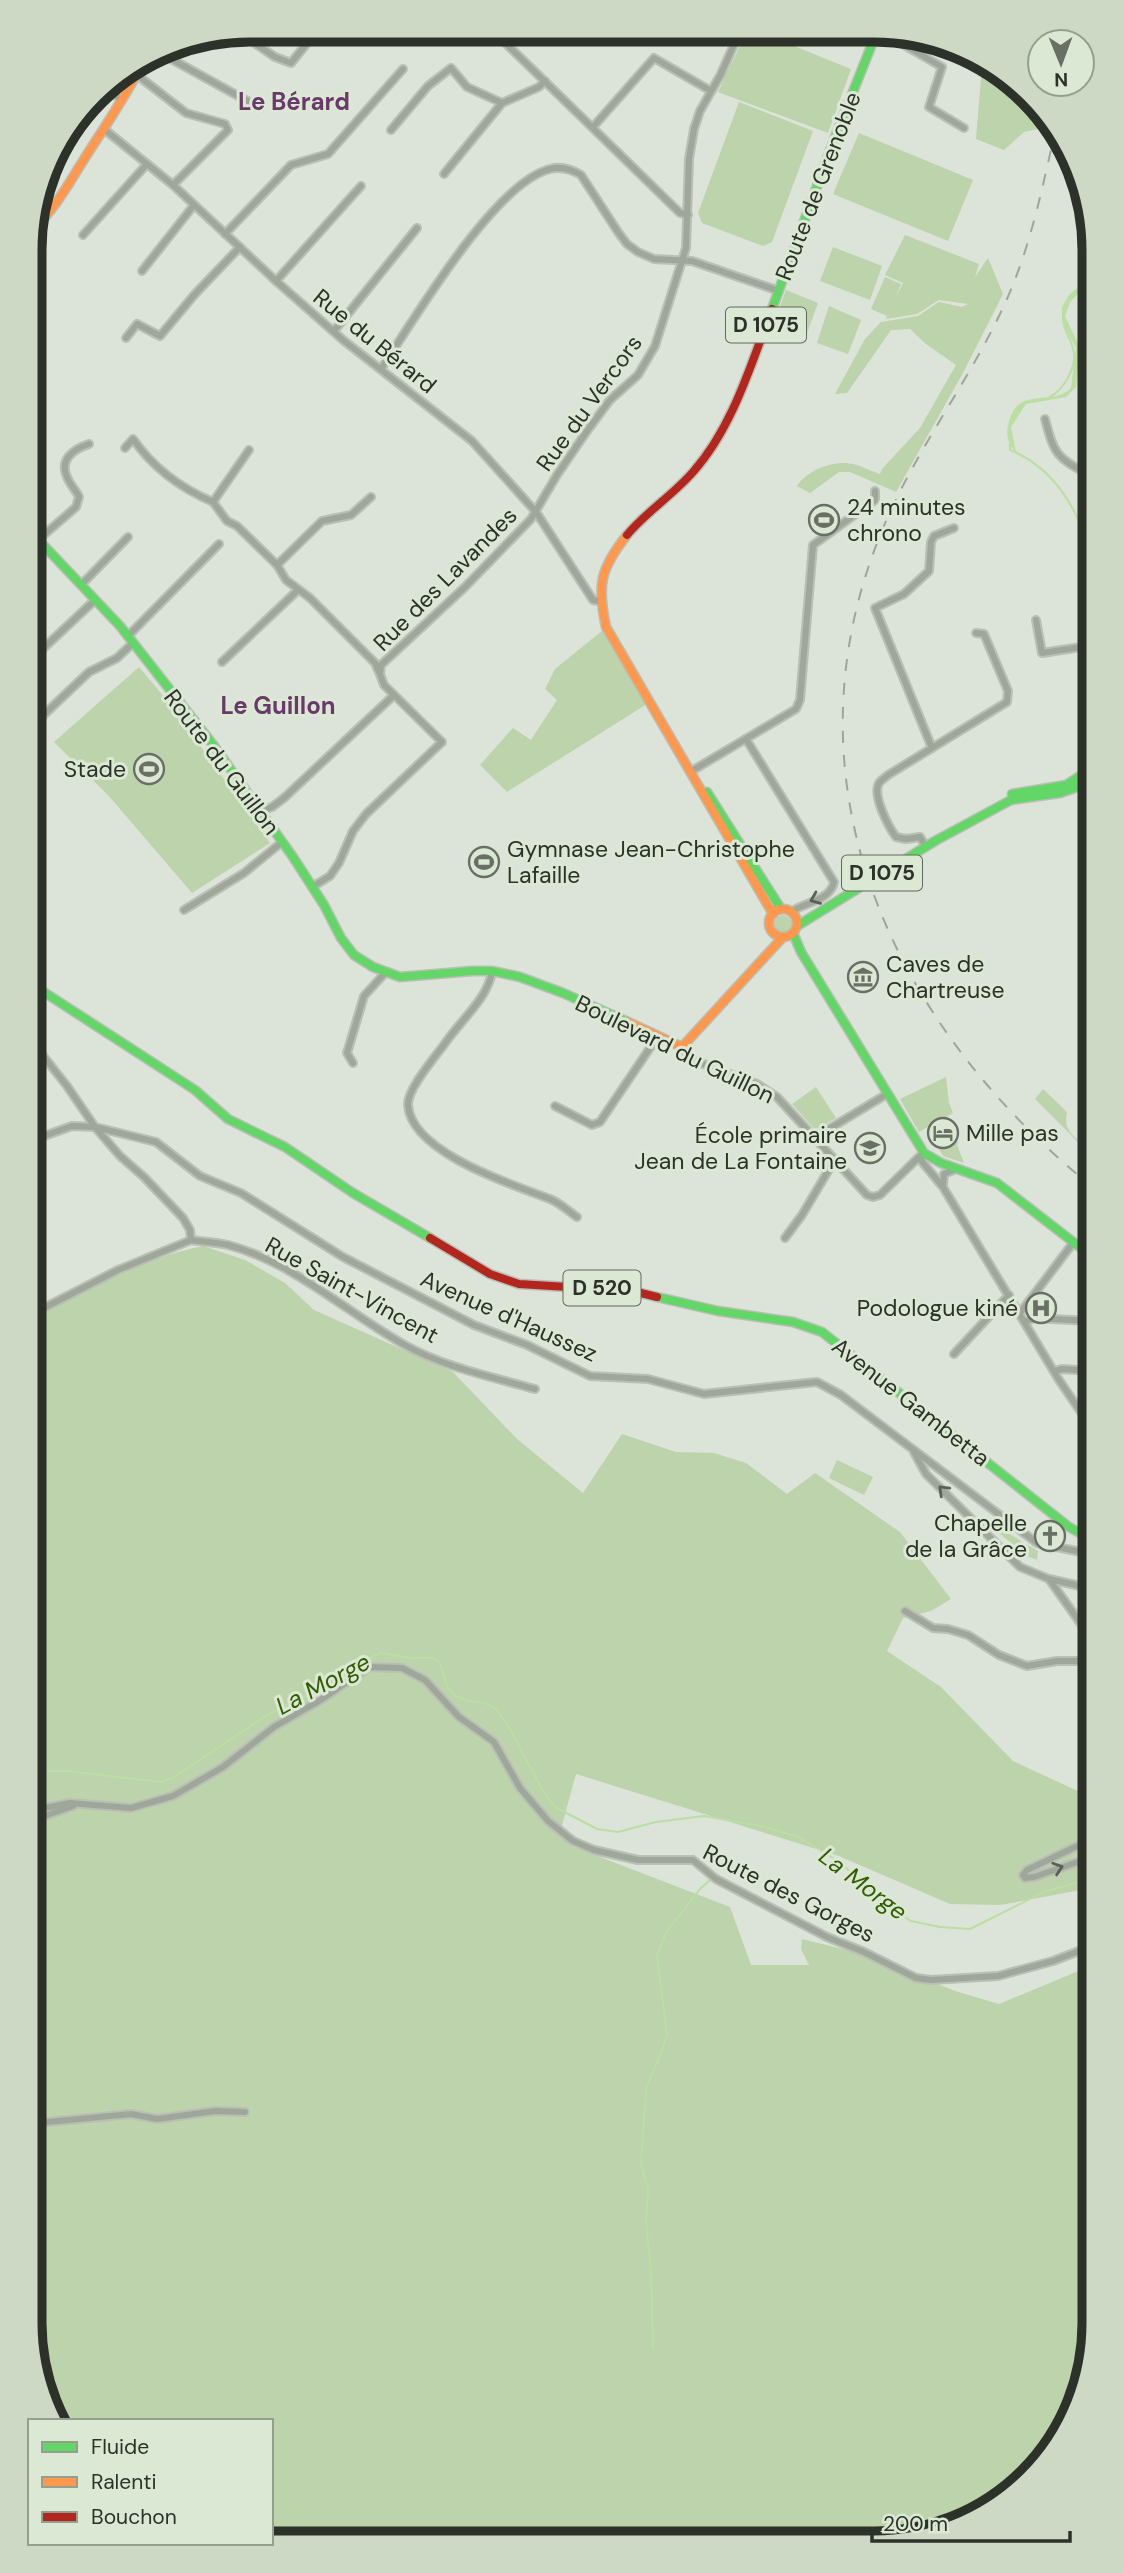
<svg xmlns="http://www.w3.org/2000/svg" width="1124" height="2573" font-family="'DM Sans',sans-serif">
<rect width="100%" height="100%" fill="#dce3d8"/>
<g fill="#bcd3ab">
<path d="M746 33H762L851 69 828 133 718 92Z"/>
<path d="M982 66 1020 85 1050 120 1048 127 1024 132 1004 150 976 139Z"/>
<path d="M739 102 813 131 772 242 763 246 702 223 698 213Z"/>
<path d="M859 133 973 180 948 241 833 194Z"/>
<path d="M905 235 979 264 975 277 988 258 1003 294 964 371 896 492 850 472H839L810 493 797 486C808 470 833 460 853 464 862 466 871 471 880 474L882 469 920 428 956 365 926 344 910 329 891 330 847 393 835 394 865 339 881 322 918 316 939 302 962 307 968 304 939 300 917 314 886 319 887 316 871 309 885 277 901 284 896 297 903 283 885 275Z"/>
<path d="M833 247 882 266 870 300 820 281Z"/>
<path d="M786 290 818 303 806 336 774 323Z"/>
<path d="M829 306 861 320 848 354 817 343Z"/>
<path d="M603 630 647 704 507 792 480 765 513 728 531 740 557 700 545 689 555 669Z"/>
<path d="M139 667 196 735V740L270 843 192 893 108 795 54 742Z"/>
<circle cx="783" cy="924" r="9"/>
<path d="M946 1077 949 1103 953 1113 938 1122 936 1120 930 1123 931 1125 919 1132 900 1099Z"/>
<path d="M816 1087 836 1118 815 1130 792 1104Z"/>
<path d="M1043 1089 1065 1110 1067 1113C1062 1132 1078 1139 1090 1150H1086L1035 1099Z"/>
<path d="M955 1137 958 1143 957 1145 964 1163 943 1156 938 1147Z"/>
<path d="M203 1246 245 1260 285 1283 314 1310 453 1372 517 1439 583 1493 622 1434 676 1452 714 1453 746 1463 787 1494 815 1473 900 1532 951 1599 931 1611 903 1618 887 1651 941 1687 1013 1761 1082 1793 1092 1790V1888L1000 1905 950 1904 839 1856 576 1774 559 1836 574 1847 730 1907 751 1965H809L801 1949 802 1939 862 1954 955 1991 999 2004 1093 1965 1094 2338 1078 2407 1040 2468 996 2506 931 2536 271 2539V2421H56L37 2380 34 1319C87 1290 143 1258 203 1246Z"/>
<path d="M837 1460 873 1477 864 1495 829 1478Z"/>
<path d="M993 1521 1001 1529 1038 1551 1037 1560 1029 1557 996 1531 998 1529Z"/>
</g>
<path fill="#bbdea2" d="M1087 280V284L1070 302 1065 316 1080 348 1076 387 1066 397 1026 404 1011 427 1016 452C1008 444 1006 436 1008 426 1015 384 1051 408 1071 388L1076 348 1062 322V307L1069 295Z"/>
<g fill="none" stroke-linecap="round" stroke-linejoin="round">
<g stroke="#bbdea2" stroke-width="2">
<path d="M1050 397C1063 390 1076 369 1074 353 1073 345 1067 334 1064 326"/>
<path d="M1010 444V450C1051 466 1076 505 1088 546"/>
<path d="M35 1771H67L161 1782 174 1777 267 1715 314 1692 355 1666 380 1653 412 1658H433L440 1663 447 1686 456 1696 468 1701 485 1703 496 1709 510 1729 543 1791 555 1807 597 1829 618 1832 656 1822 704 1816 766 1827 798 1837 822 1851 842 1864 888 1907 911 1921 940 1927 970 1929 1046 1891 1092 1879"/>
<path d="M653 2349 651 2270 646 2222 648 2189 641 2164 646 2088 662 2051 667 2034 657 1954 667 1931 700 1889 710 1880"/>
</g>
<g stroke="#babfb6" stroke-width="10">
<g id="street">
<path d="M493 31 680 213 688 215"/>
<path d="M238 32 275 57 291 63 308 42 301 30"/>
<path d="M885 34 942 67 929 107 964 128"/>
<path d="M166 47 173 60 260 108"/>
<path d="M137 75 186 113 225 124 228 130 173 185"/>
<path d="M104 85 121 100"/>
<path d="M593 127 654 58 711 91"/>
<path d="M104 129 173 185 276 281 343 340 472 441 536 512 593 600 599 601"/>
<path d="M391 130 428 86 451 68 467 87 502 103"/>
<path d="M444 174 502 103 539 87 545 81"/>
<path d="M225 234 291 165 328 154 403 69"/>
<path d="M83 235 147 164"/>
<path d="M142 271 194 205"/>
<path d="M276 281 361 186"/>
<path d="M334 331 417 228"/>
<path d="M126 338 137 324 160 336 195 294 240 247"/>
<path d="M381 369C414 320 494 183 550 169 561 166 571 169 581 175L618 232 627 244 638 252 654 259 692 261 779 291"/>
<path d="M1045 419C1054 453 1056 458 1088 474"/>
<path d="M125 448 133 439C154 469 180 488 213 502"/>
<path d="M249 450 213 502 227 521 237 526 277 565 286 580 310 598 375 663 379 672"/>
<path d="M38 540 76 507 79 497C76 490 70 485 67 477 59 459 74 449 89 444"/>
<path d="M31 559 45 547"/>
<path d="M277 565 322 521 351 515 371 497"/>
<path d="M81 585 128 537"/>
<path d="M1036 620 1042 653 1088 646"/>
<path d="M128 636 219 544"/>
<path d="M32 659 95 600"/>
<path d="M222 662 298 590"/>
<path d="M32 726 89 672 117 658 133 643"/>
<path d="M746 739 834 882C830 901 805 902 791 912"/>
<path d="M932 748 875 608 904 594 929 571 931 542 934 536 954 528"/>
<path d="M690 772 796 709 800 700 813 545 875 500V491"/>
<path d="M260 812 272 807 284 798 393 696"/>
<path d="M926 847 920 837 906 839 896 837C888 826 872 795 879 783 881 780 885 778 888 775L1007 702 1008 691 984 634 976 633"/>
<path d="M312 887 330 876 339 863 353 831 366 814 442 742 384 685 380 674 381 665 465 587 531 519 557 475 587 431 610 400 638 375 655 346 686 248 689 159 694 129 700 111 721 74 739 33"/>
<path d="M184 910 244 873 282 842"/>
<path d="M492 971C489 997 461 1020 446 1042 436 1056 407 1089 408 1105 411 1153 514 1185 550 1199 560 1203 568 1211 577 1217"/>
<path d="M33 1043 67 1086 95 1127 120 1156 144 1177 183 1218 190 1230 191 1240"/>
<path d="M682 1047 690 1059 757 1084 777 1097 867 1195 873 1197 880 1195 921 1155"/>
<path d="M353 1063 347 1053 364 996 385 973"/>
<path d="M555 1106 592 1125 600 1122 658 1036"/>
<path d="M814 1138 887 1094"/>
<path d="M33 1140 72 1126 95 1127 156 1142 200 1176 241 1193 343 1257 474 1325 527 1345 590 1376 648 1379 704 1394 817 1382 841 1395 1037 1543 1091 1554"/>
<path d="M924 1153 921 1160 923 1163 943 1187 1059 1380 1091 1427"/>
<path d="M943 1185 944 1174 956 1169"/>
<path d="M785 1238 802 1215 834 1161"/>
<path d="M34 1313 118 1270 191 1240C204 1242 215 1242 228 1245 293 1262 346 1312 403 1344 443 1367 492 1377 535 1389"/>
<path d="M1020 1313 1073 1243"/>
<path d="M1025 1322 1034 1318 1090 1321"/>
<path d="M954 1354 1009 1295"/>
<path d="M1055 1371 1062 1369 1091 1371"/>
<path d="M914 1452 926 1474 1020 1567 1049 1579 1076 1585 1091 1591"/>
<path d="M1049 1579 1091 1638"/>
<path d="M905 1611 933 1628 948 1629 968 1635 999 1655 1027 1666 1057 1661H1092"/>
<path d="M35 1810 70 1803 131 1808 173 1796 223 1767 274 1727 319 1701 369 1667 402 1668 425 1680 459 1717 494 1742 520 1788 548 1821 573 1841 594 1850 638 1860H693L716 1879 827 1937 864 1952 916 1978 931 1980 998 1976 1053 1961 1092 1946"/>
<path d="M36 1819 73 1806"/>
<path d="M1092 1839 1027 1870 1023 1875 1025 1878 1034 1877 1092 1857"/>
<path d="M37 2123 131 2114 157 2119 215 2111 245 2112"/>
</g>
</g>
<g stroke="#babfb6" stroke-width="11">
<g id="fast">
<path d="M772 309 835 137 876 34"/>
<path d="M31 532 120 626 214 746 293 857 324 905 341 938 354 955 373 967 400 977 472 971H492L520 977 563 993 628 1022"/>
<path d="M707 792 781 909"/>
<path d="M1012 794 1066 785 1089 770"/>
<path d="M797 926 935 841 1011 800 1060 793 1089 783"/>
<path d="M793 933 801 952 924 1153 941 1163 997 1183 1090 1255"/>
<path d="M33 985 195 1090 228 1119 285 1147 353 1193 430 1238"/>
<path d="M657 1297 718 1311 793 1322 822 1332 1069 1527 1091 1539"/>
</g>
</g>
<g stroke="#babfb6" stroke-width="11">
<g id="slow">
<path d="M31 231C56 209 70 181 88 153 108 122 128 93 144 60"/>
<path d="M627 535C600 569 597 585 606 627L773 914"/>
<circle cx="783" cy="923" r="14"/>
<path d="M628 1022 682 1047 783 937"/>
</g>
</g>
<g stroke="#babfb6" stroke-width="11">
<g id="jam">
<path d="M627 535C646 512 673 495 693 472 733 427 751 364 772 309"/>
<path d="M430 1238 490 1274 519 1284 633 1291 657 1297"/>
</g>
</g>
<use href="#street" stroke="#9fa79a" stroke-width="6"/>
<use href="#fast" stroke="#63d668" stroke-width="8"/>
<use href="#slow" stroke="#ff974d" stroke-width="8"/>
<use href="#jam" stroke="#b3261e" stroke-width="8"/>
<path stroke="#9fa59b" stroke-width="2" stroke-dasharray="12 12" stroke-linecap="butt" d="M1056 127C1042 190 1029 255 1000 314 964 389 912 456 881 533 779 783 892 1024 1090 1185"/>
</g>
<defs><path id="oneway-chevron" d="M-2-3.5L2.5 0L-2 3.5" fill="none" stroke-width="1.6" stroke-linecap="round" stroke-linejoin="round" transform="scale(1.75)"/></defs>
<g stroke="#5a6056">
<use href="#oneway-chevron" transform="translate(815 899) rotate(158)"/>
<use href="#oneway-chevron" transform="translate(943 1490) rotate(-136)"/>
<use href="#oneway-chevron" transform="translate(1058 1868) rotate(-18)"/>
</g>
<defs>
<g id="stadium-ring" transform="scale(1.575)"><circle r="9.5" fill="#dbe8d3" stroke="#6a6f66" stroke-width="1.5"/><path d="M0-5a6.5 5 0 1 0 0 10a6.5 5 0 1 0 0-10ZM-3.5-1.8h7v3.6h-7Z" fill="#6a6f66"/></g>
<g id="museum-ring" transform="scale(1.575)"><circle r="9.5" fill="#dbe8d3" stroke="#6a6f66" stroke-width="1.5"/><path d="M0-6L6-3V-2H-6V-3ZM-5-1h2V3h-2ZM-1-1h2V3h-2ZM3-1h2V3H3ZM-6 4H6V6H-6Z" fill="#6a6f66"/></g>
<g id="hotel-ring" transform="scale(1.575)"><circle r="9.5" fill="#dbe8d3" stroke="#6a6f66" stroke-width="1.5"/><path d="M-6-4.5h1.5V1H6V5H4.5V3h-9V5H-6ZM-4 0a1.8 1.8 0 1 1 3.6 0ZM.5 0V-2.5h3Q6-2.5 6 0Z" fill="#6a6f66"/></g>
<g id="school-ring" transform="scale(1.575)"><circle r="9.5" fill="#dbe8d3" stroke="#6a6f66" stroke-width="1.5"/><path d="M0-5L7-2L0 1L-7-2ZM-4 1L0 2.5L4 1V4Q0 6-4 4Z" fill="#6a6f66"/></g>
<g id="hospital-ring" transform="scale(1.575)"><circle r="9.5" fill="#dbe8d3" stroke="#6a6f66" stroke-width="1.5"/><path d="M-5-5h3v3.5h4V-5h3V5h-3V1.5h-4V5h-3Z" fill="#6a6f66"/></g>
<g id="church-ring" transform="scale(1.575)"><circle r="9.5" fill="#dbe8d3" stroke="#6a6f66" stroke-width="1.5"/><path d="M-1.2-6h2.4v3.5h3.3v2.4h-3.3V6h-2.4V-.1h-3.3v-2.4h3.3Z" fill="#6a6f66"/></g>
</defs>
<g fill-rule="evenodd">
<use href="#stadium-ring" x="824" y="520"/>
<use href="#stadium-ring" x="149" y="769"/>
<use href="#stadium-ring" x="484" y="862"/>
<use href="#museum-ring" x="863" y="977"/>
<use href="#hotel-ring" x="943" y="1133"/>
<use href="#school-ring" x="870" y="1148"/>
<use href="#hospital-ring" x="1041" y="1308"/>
<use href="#church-ring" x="1050" y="1536"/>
</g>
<g text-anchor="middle" stroke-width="6" stroke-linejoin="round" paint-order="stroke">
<g fill="#dbe8d3" stroke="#60685c" stroke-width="2">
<rect x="726" y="307.5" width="80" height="35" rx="5"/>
<rect x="842" y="855.5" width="80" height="35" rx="5"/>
<rect x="563.5" y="1270.5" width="77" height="35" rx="5"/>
</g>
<g font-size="21" font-weight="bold" fill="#2c3129">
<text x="766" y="332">D 1075</text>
<text x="882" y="880">D 1075</text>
<text x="602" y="1295">D 520</text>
</g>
<g font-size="23" fill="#2c3129" stroke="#dbe8d3">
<text transform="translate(818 186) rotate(-69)" y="8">Route de Grenoble</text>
<text transform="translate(375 341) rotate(39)" y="8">Rue du Bérard</text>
<text transform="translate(589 403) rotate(-54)" y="8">Rue du Vercors</text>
<text transform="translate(445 579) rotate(-45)" y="8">Rue des Lavandes</text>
<text transform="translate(222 762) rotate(53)" y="8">Route du Guillon</text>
<text transform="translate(675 1049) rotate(26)" y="8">Boulevard du Guillon</text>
<text transform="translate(352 1290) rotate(29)" y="8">Rue Saint-Vincent</text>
<text transform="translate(509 1316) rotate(24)" y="8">Avenue d'Haussez</text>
<text transform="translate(911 1402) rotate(38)" y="8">Avenue Gambetta</text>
<text transform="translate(789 1893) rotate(27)" y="8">Route des Gorges</text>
</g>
<g font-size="23" fill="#2c3129" stroke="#dbe8d3" text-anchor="start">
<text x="847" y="515">24 minutes<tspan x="847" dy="26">chrono</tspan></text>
<text x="126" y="777" text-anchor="end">Stade</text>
<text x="507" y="857">Gymnase Jean-Christophe<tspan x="507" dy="26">Lafaille</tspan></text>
<text x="886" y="972">Caves de<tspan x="886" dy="26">Chartreuse</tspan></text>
<text x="966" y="1141">Mille pas</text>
<text x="847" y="1143" text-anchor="end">École primaire<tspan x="847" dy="26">Jean de La Fontaine</tspan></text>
<text x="1018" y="1316" text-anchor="end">Podologue kiné</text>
<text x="1027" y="1531" text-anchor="end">Chapelle<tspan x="1027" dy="26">de la Grâce</tspan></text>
</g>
<g font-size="24" font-weight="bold" fill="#6a386a" stroke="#dbe8d3">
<text x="294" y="110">Le Bérard</text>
<text x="278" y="714">Le Guillon</text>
</g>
<g font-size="24" font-style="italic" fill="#335c03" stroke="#dbe8d3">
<text transform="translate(323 1684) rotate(-28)" y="8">La Morge</text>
<text transform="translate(863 1884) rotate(37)" y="8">La Morge</text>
</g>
</g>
<path d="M0 0H1124V2573H0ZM250 42H874A208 208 0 0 1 1082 250V2323A208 208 0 0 1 874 2531H250A208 208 0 0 1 42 2323V250A208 208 0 0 1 250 42Z" fill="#cdd9c5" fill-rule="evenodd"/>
<path fill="none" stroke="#2c3129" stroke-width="9" d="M250 42H874A208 208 0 0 1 1082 250V2323A208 208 0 0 1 874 2531H250A208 208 0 0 1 42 2323V250A208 208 0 0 1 250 42Z"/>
<rect x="28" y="2419" width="245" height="126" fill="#dbe8d3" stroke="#959f8f" stroke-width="2"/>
<rect x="42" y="2442" width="35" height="10" fill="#63d668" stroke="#959f8f" stroke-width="2"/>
<text x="91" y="2454" font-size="21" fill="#2c3129">Fluide</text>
<rect x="42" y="2477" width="35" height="10" fill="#ff974d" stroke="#959f8f" stroke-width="2"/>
<text x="91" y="2489" font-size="21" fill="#2c3129">Ralenti</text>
<rect x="42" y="2512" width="35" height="10" fill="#b3261e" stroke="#959f8f" stroke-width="2"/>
<text x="91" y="2524" font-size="21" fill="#2c3129">Bouchon</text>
<g transform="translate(1061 63) rotate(179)"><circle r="33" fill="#dbe8d3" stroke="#959f8f" stroke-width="2"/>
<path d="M0-5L12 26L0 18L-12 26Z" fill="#6a6f66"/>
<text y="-10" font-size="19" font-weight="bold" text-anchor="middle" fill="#2c3129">N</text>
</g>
<path d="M872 2531v10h198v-10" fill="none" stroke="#2c3129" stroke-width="3.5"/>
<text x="883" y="2531" font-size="21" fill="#2c3129" stroke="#dbe8d3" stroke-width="5" paint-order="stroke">200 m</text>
</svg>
